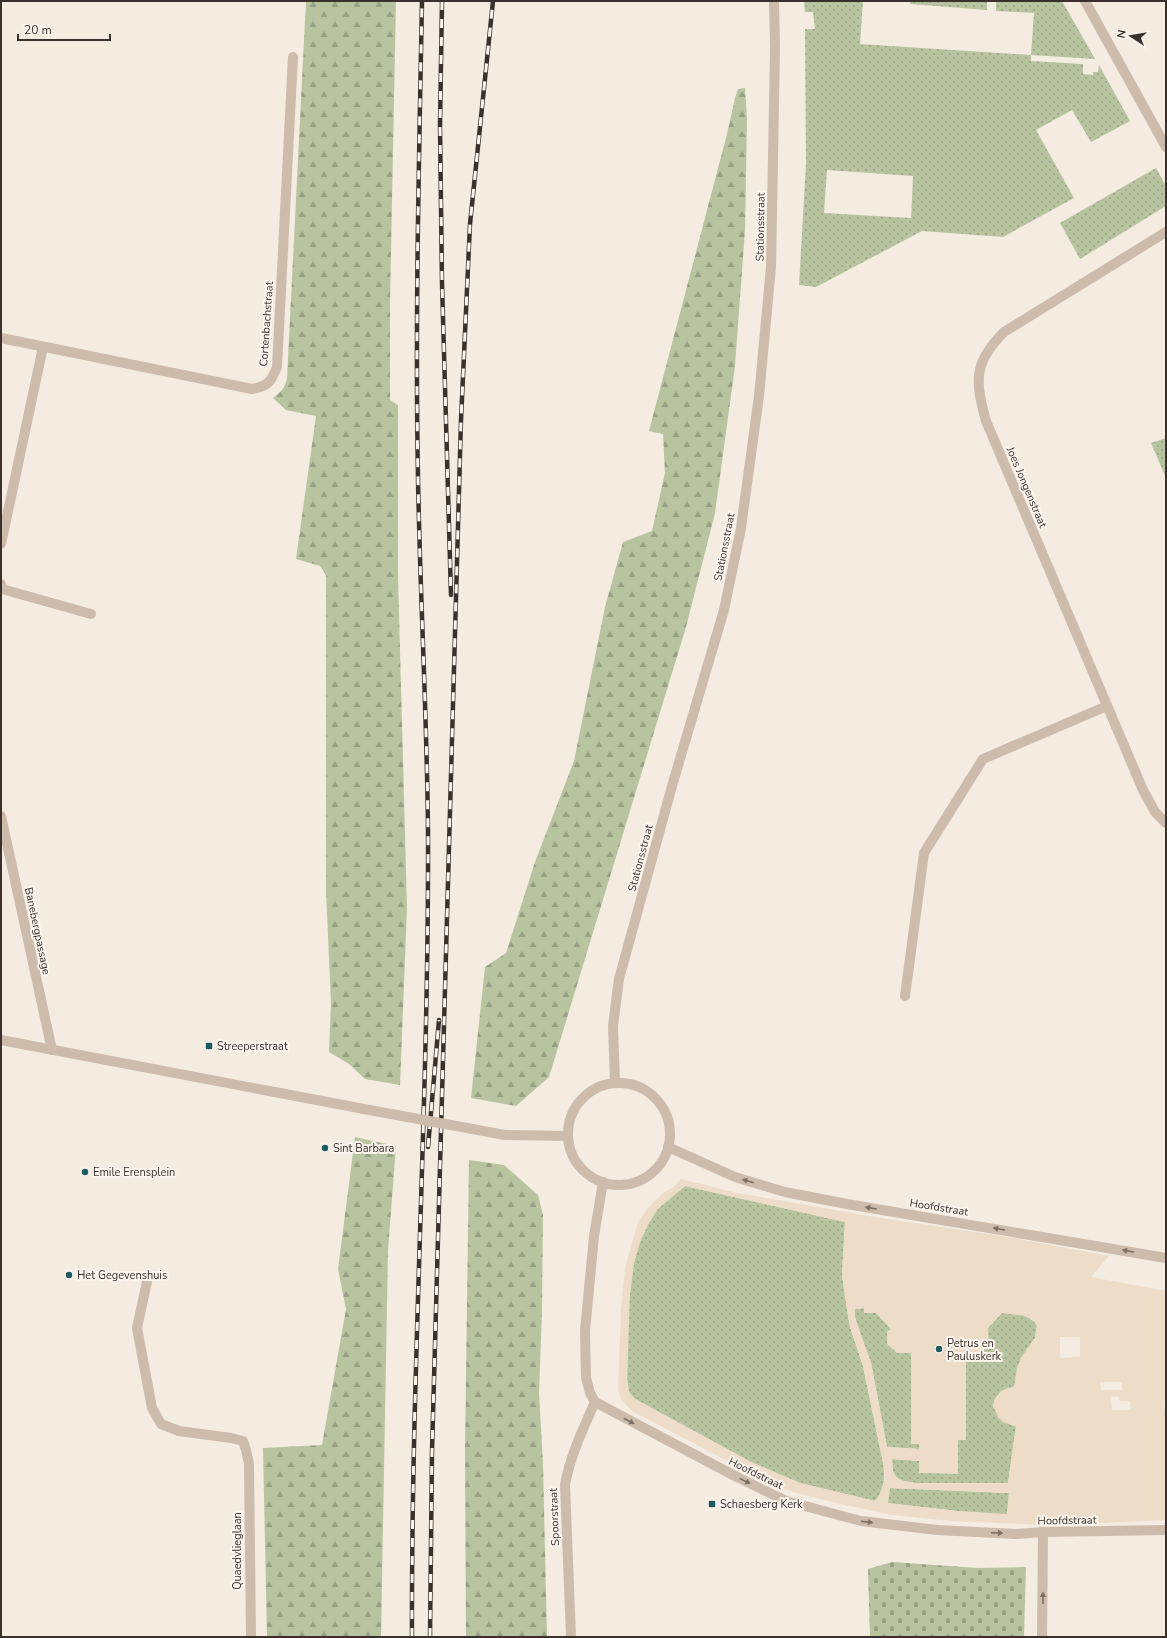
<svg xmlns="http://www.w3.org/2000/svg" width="1167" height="1638" font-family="'Nunito Sans',sans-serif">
<defs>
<pattern id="grass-dots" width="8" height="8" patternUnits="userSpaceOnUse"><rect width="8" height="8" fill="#b8c4a0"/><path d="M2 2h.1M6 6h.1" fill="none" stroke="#97a083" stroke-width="1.8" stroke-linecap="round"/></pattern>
<pattern id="forest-firs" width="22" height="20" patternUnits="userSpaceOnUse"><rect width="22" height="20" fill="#b8c4a0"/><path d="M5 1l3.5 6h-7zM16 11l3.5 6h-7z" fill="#97a083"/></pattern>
<pattern id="cemetery-stones" width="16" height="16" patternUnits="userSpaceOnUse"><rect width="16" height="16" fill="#b8c4a0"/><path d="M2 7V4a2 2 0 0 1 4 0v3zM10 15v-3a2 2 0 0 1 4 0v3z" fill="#97a083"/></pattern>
</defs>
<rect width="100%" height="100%" fill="#f4ebe1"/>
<g fill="url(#grass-dots)" fill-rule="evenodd">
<path d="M804 1H863L860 44 1031 55 1034 13 996 11V1H1062L1095 59 1031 55V61L1083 64V74L1093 75V72H1098L1099 65 1130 121 1091 142 1072 110 1036 130 1074 198 1003 237 922 231 816 287 799 285 806 164 805 29H815L813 12H805ZM827 170 913 176 911 218 824 213Z"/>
<path d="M910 1H987V10L910 4Z"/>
<path d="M1156 168 1166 186V206L1080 259 1060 223Z"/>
<path d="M1166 438V478L1151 443Z"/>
<path d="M685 1186 845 1222 842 1275 850 1327 863 1366 883 1463C885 1477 885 1489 875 1501L800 1483 751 1462 635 1399 629 1392 627 1379C629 1326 622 1254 657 1210 665 1201 676 1194 685 1186Z"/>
<path d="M864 1308V1313H876L891 1329 887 1332 912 1353 911 1444H919V1449L887 1447 871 1363 857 1326 855 1317V1309Z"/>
<path d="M1002 1313C1016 1313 1028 1314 1037 1325L1035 1338 1021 1358 1014 1387C1003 1388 996 1395 993 1406L1011 1425 1016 1426 1008 1484 916 1483C898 1481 892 1479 892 1459L919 1461V1473L958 1439 966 1440V1353H980L988 1328Z"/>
<path d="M890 1488 1009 1493 1007 1515 957 1511 887 1503Z"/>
</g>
<g fill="url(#forest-firs)">
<path d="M306 1H396L390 301V400L398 405V577L407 908 400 1085 365 1079 349 1064 329 1052 331 1003 326 891V575L320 566 296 559 316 416 286 410 273 398C281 392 285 388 287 378Z"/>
<path d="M745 88 747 119 745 230 735 366 715 513 686 627 549 1077 516 1106 471 1098 485 967 506 953 535 862 574 761 605 607 623 542 652 531 665 473 663 434 649 431 727 134 735 98 738 89Z"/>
<path d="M355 1137 396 1146 388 1250 381 1637H267L263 1448 322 1445 346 1309 338 1269Z"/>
<path d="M469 1160 504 1165 538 1195 543 1215 542 1311 539 1393 543 1465 547 1637H466L465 1450Z"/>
</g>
<path fill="url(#cemetery-stones)" d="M892 1562 978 1568 1026 1567 1024 1637H870L868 1569Z"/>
<path fill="#ecdcc8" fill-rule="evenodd" d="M681 1179 733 1192 874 1217 1014 1238 1109 1256 1091 1277 1166 1291V1400L1164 1401V1409H1166V1520L1048 1525 951 1521 893 1515 836 1503 790 1491 741 1468 632 1411 621 1399 618 1389 621 1310 625 1268 638 1222 647 1209 663 1193 672 1188ZM685 1186 845 1222 842 1275 847 1311 850 1327 863 1366 883 1463 885 1479 879 1496 875 1501 800 1483 751 1462 635 1399 629 1392 627 1379 630 1295 634 1264 640 1242 649 1223 658 1209ZM864 1308V1313H876L891 1329 887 1332V1344L897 1353H911V1444H919V1449L887 1447 871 1363 855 1317V1309ZM1002 1313 1026 1316 1033 1320 1037 1325 1035 1338 1021 1358 1017 1368 1014 1387 1001 1391 994 1400 993 1406 998 1417 1003 1422 1016 1426 1008 1483H916L904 1481 897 1478 893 1473 892 1459 919 1461V1473L958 1474V1440H966V1353H980L989 1345 988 1328ZM1060 1337H1080V1357L1060 1358ZM1100 1382H1122V1390H1101ZM1119 1396 1120 1401H1130L1131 1410H1112L1111 1397ZM890 1488 1009 1493 1007 1514 957 1511 888 1503Z"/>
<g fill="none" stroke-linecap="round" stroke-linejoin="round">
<g stroke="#cdbbac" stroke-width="10">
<path d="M1085 1 1166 147"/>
<path d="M1166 232 1004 332C973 363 975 381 986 421L1143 790 1155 812 1166 823"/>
<path d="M1 338 252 389C268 386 271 382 277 367L293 57"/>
<path d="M1 544 43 347"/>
<path d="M1 584 2 589 91 614"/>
<path d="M1 816 52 1050"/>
<path d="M905 996 924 853 983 759 1107 706"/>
<path d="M1 1040 364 1109"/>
<path d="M615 1083 613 1026 619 979 672 786 724 610 741 528 759 396 771 267 775 47 774 1"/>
<circle cx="619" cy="1134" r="51"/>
<path d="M505 1135 568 1136"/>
<path d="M668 1147 735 1177 785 1192 847 1204 1166 1258"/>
<path d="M603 1182 594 1236 585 1331 586 1378 590 1393 595 1402 735 1476 786 1501 861 1521 937 1530 1016 1534 1043 1532 1166 1530"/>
<path d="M148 1277 137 1328 152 1408 161 1424 179 1431 231 1438 243 1441 246 1450 249 1464 251 1637"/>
<path d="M571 1637 565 1485C570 1456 583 1429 595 1402"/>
<path d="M1042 1637 1043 1532"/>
</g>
<g stroke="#3b302b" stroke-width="4.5">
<g id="rail">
<path d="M442 1 440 126 442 283 451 595"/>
<path d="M428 1147 439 1020"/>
<path d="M412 1637C411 1368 429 1100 428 831 427 714 420 596 418 478 415 319 419 160 422 1"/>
<path d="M430 1637 432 1451 461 420 470 224 493 1"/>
</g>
</g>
<use href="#rail" stroke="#fbf5ee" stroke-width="3" stroke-dasharray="9" stroke-linecap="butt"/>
<path stroke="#cdbbac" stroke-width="10" d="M364 1109 505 1135"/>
</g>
<defs><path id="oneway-solid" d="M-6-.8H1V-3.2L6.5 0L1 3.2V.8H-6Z"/></defs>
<g fill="#7d6f65">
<use href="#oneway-solid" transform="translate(748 1181) rotate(-164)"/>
<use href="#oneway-solid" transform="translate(871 1208) rotate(-171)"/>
<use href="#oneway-solid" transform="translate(999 1229) rotate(-170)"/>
<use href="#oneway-solid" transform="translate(1128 1251) rotate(-170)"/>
<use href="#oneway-solid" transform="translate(629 1421) rotate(28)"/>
<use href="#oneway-solid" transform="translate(745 1481) rotate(26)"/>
<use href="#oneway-solid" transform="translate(867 1522) rotate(7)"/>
<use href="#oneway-solid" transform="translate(997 1533) rotate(3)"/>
<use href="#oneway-solid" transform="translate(1043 1598) rotate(-90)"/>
</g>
<g fill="#1f5a5e" stroke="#fbf5ee" stroke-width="1.5">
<rect x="205" y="1042" width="8" height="8" rx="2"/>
<circle cx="325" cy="1148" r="4"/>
<circle cx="85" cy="1172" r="4"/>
<circle cx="69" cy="1275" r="4"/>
<circle cx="939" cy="1349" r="4"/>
<rect x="708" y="1500" width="8" height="8" rx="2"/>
</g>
<g text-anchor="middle" stroke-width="4" stroke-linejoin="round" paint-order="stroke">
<g font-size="11" fill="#3b302b" stroke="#fbf5ee">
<text transform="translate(760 227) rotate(-89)" y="4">Stationsstraat</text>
<text transform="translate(266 324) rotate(-86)" y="4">Cortenbachstraat</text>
<text transform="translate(1027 487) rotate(67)" y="4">Joes Jongenstraat</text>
<text transform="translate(724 547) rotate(-79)" y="4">Stationsstraat</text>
<text transform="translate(640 858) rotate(-75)" y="4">Stationsstraat</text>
<text transform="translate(38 931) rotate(78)" y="4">Banebergpassage</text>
<text transform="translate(939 1207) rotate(9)" y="4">Hoofdstraat</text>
<text transform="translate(756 1473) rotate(26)" y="4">Hoofdstraat</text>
<text transform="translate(554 1517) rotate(-92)" y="4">Spoorstraat</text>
<text transform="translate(1067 1520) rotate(-1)" y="4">Hoofdstraat</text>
<text transform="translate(237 1551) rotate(-90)" y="4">Quaedvlieglaan</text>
</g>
<g font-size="11" fill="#3b302b" stroke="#fbf5ee" text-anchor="start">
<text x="217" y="1050">Streeperstraat</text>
<text x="333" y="1152">Sint Barbara</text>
<text x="93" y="1176">Emile Erensplein</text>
<text x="77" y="1279">Het Gegevenshuis</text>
<text x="947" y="1347">Petrus en<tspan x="947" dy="13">Pauluskerk</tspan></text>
<text x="720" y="1508">Schaesberg Kerk</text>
</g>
</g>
<rect width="1167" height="1638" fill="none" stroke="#3b302b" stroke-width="4"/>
<g transform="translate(1131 36) rotate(282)" stroke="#fbf5ee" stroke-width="3" paint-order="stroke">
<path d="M0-3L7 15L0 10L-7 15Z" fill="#3b302b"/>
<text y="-6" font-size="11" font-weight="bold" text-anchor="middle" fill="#3b302b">N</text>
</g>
<path d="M18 34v6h92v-6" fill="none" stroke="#3b302b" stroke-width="2"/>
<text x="24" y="34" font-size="12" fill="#3b302b" stroke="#fbf5ee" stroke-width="3" paint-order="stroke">20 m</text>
</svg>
